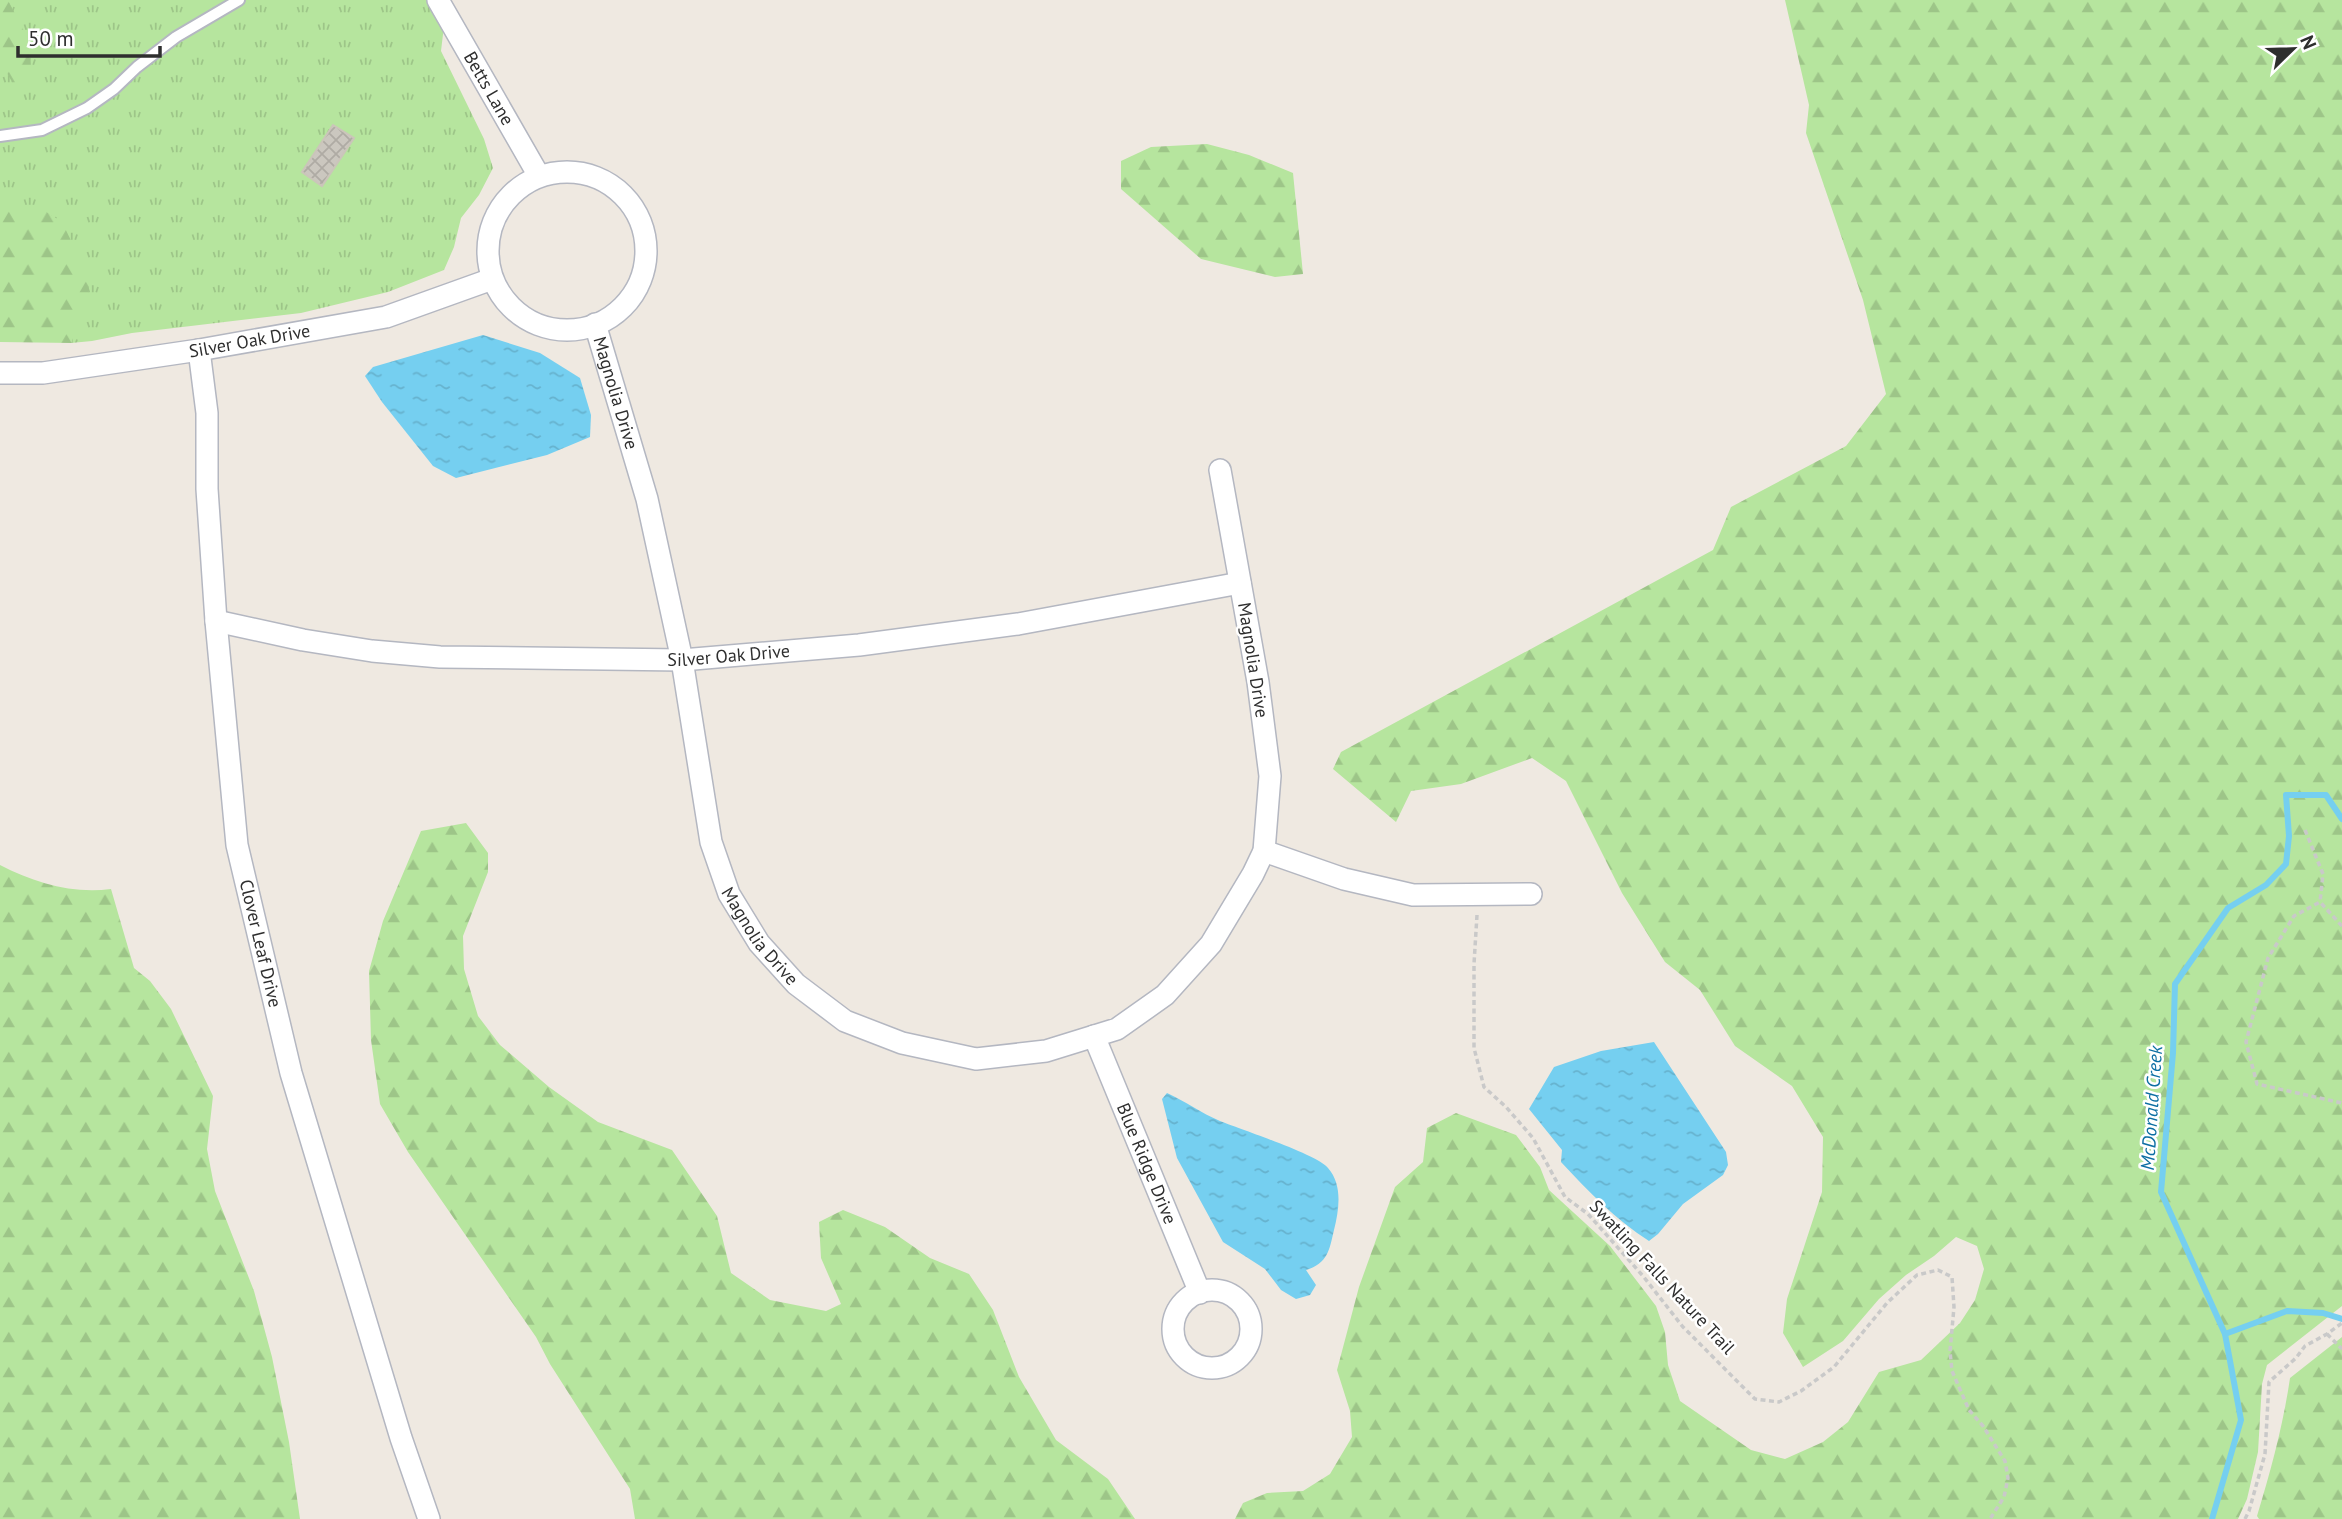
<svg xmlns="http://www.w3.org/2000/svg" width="2342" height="1519" font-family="'PT Sans',sans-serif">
<defs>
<pattern id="grass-tufts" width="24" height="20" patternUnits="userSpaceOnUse" patternTransform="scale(1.75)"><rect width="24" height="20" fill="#b6e59e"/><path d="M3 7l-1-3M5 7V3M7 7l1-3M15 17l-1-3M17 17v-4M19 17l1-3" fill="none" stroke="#9dc588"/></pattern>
<pattern id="forest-firs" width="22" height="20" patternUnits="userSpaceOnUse" patternTransform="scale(1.75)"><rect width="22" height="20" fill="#b6e59e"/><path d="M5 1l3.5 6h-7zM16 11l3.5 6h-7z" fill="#9dc588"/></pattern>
<pattern id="water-ripples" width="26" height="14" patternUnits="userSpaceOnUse" patternTransform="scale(1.75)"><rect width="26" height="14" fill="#75cff0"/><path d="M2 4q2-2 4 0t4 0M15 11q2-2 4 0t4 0" fill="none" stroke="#66b2ce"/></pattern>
<pattern id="building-cross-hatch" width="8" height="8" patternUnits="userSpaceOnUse" patternTransform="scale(1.75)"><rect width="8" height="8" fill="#cbc7bf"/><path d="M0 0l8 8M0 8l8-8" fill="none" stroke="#afaba4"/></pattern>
</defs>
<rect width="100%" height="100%" fill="#efe9e1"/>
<path fill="url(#grass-tufts)" d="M0 0H428L444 26 441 51 484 139 493 168 479 195 461 218 454 247 444 270 388 292 301 313 132 333 92 341 71 343 73 335 0 211Z"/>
<g fill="url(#forest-firs)">
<path d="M0 0H8L25 33 33 78 15 87 0 61Z"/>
<path d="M1785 0H2342V1306L2267 1365 2262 1384 2258 1452 2247 1499 2238 1519H1235L1243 1503 1267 1493 1303 1491 1330 1474 1352 1437 1350 1411 1337 1370 1359 1287 1395 1187 1423 1162 1427 1128 1456 1113 1516 1135 1540 1167 1549 1190 1610 1246 1656 1306 1665 1332 1668 1365 1680 1401 1751 1450 1785 1459 1823 1442 1848 1422 1879 1372 1921 1360 1960 1323 1975 1300 1984 1269 1977 1246 1956 1237 1934 1256 1906 1275 1879 1299 1843 1341 1803 1367 1783 1333 1787 1299 1822 1192 1823 1137 1792 1086 1735 1046 1700 990 1665 962 1622 893 1566 781 1532 758 1461 784 1411 791 1396 822 1333 769 1341 752 1713 550 1731 507 1846 446 1886 394 1863 300 1806 133 1809 105Z"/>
<path d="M1207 144 1249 155 1293 173 1303 274 1275 277 1201 259 1121 189V161L1151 147Z"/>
<path d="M16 204 42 209 62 222 90 280 86 306 71 343 0 342V211Z"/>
<path d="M466 823 488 853V872L463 936 464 969 478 1016 500 1045 549 1087 598 1122 672 1150 717 1216 731 1273 770 1300 826 1311 841 1304 821 1258 819 1222 843 1210 885 1227 930 1258 969 1274 993 1310 1019 1377 1056 1440 1108 1479 1135 1519H635L630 1489 550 1364 536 1337 408 1152 380 1104 371 1040 369 971 383 921 421 831Z"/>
<path d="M0 865C35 883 72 894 111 889L134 968 150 981 171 1009 213 1096 207 1149 215 1191 254 1291 272 1357 289 1442 300 1519H0Z"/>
<path d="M2342 1337V1519H2259L2257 1516C2271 1470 2283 1426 2290 1378Z"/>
</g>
<g fill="url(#water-ripples)">
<path d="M483 335 540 353 580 378 591 415 590 437 547 455 456 478 433 466 382 402 365 376 373 367Z"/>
<path d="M1654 1042 1726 1152 1728 1165 1723 1175 1683 1204 1658 1234 1649 1241C1616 1220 1587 1190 1561 1162L1562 1150 1529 1109 1554 1067 1601 1051Z"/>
<path d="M1167 1093C1185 1101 1201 1113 1220 1121 1240 1129 1318 1155 1328 1168 1343 1185 1339 1210 1334 1230 1329 1251 1328 1263 1306 1270L1316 1285 1310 1295 1296 1299 1281 1290 1265 1269 1223 1242 1177 1158 1162 1099Z"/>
</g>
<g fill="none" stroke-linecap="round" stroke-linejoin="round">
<g stroke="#75cff0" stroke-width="6">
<path d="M2225 1334 2287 1311 2323 1313 2342 1319"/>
<path d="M2212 1519 2241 1420 2225 1334 2161 1192 2173 1053 2175 984 2228 908 2266 885 2286 864 2289 836 2286 795H2326L2342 819"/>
</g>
</g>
<path fill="url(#building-cross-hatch)" stroke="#cbc5ba" stroke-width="2" d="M333 125 354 138 322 186 302 172Z"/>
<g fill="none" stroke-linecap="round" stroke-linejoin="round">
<g stroke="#b4b7c1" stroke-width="14">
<path id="service" d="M0 136 42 130 87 108 114 89 137 67 176 37 239 0"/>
</g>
<g stroke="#b4b7c1" stroke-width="24">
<g id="minor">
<path id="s1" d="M438 0 539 176"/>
<circle cx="567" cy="251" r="79"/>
<path id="s2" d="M595 324 647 499 682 660 711 842 729 894 759 943 796 984 845 1021 902 1043 976 1059 1046 1051 1117 1029 1165 995 1211 944 1253 874 1264 851 1270 776 1258 682 1220 470"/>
<path id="s3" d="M199 350 207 413V489L216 621 237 845 291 1073 401 1438 429 1519"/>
<path id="s4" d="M0 373H43L199 350 386 317 492 279"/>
<path id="s5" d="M216 621 303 640 372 651 440 657 682 660 859 645 1018 624 1240 583"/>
<path d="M1264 851 1344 879 1413 895 1531 894"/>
<path id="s6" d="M1094 1036 1200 1293"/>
<circle cx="1212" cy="1329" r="39"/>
</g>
</g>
<g stroke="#c9c9c9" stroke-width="3.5" stroke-dasharray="5 3.5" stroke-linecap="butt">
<path d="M2305 830 2323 874 2320 902"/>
<path d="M1477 915 1474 964V1048L1484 1087 1506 1107 1533 1138 1565 1197 1588 1214 1643 1276 1683 1327 1755 1399 1779 1402 1801 1391 1834 1367 1887 1303 1917 1275 1938 1270 1952 1277 1954 1307 1950 1351 1952 1371 1969 1410 1983 1426 2005 1461 2008 1478 2004 1497 1990 1519"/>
<path d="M2342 926 2320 902 2294 916 2268 958 2246 1042 2257 1084 2342 1103"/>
<path d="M2327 1334 2342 1349"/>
<path d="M2245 1519 2249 1511 2265 1454 2269 1382 2296 1358 2305 1346 2327 1334 2342 1323"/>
</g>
<use href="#service" stroke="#fff" stroke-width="10"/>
<use href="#minor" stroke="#fff" stroke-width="21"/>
</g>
<g text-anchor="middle" stroke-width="5" stroke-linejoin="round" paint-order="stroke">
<g font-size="18" fill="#2e2e2e" stroke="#fff">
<text dy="6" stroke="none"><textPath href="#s1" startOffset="102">Betts Lane</textPath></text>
<text dy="6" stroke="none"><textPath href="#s4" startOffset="252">Silver Oak Drive</textPath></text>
<text dy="6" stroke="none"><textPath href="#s2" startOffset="72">Magnolia Drive</textPath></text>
<text dy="6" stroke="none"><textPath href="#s5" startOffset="516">Silver Oak Drive</textPath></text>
<text transform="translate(1253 660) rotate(81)" y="6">Magnolia Drive</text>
<text dy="6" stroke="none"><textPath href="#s2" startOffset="639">Magnolia Drive</textPath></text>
<text dy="6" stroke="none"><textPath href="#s3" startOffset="598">Clover Leaf Drive</textPath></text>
<text dy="6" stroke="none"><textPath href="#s6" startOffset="138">Blue Ridge Drive</textPath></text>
<text transform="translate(1662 1277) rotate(47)" y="6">Swatling Falls Nature Trail</text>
</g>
<g font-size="19" font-style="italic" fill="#0d6fa3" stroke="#fff">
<text transform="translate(2151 1108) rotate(-86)" y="7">McDonald Creek</text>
</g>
</g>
<g transform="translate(2293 49) rotate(67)" stroke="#ffffff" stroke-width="5" paint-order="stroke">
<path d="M0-5L12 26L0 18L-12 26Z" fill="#2e2e2e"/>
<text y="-10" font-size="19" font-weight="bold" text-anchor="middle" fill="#2e2e2e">N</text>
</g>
<path d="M18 46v10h142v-10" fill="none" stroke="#2e2e2e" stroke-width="3.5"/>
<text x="28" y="46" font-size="21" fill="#2e2e2e" stroke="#ffffff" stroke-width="5" paint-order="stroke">50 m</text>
</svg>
